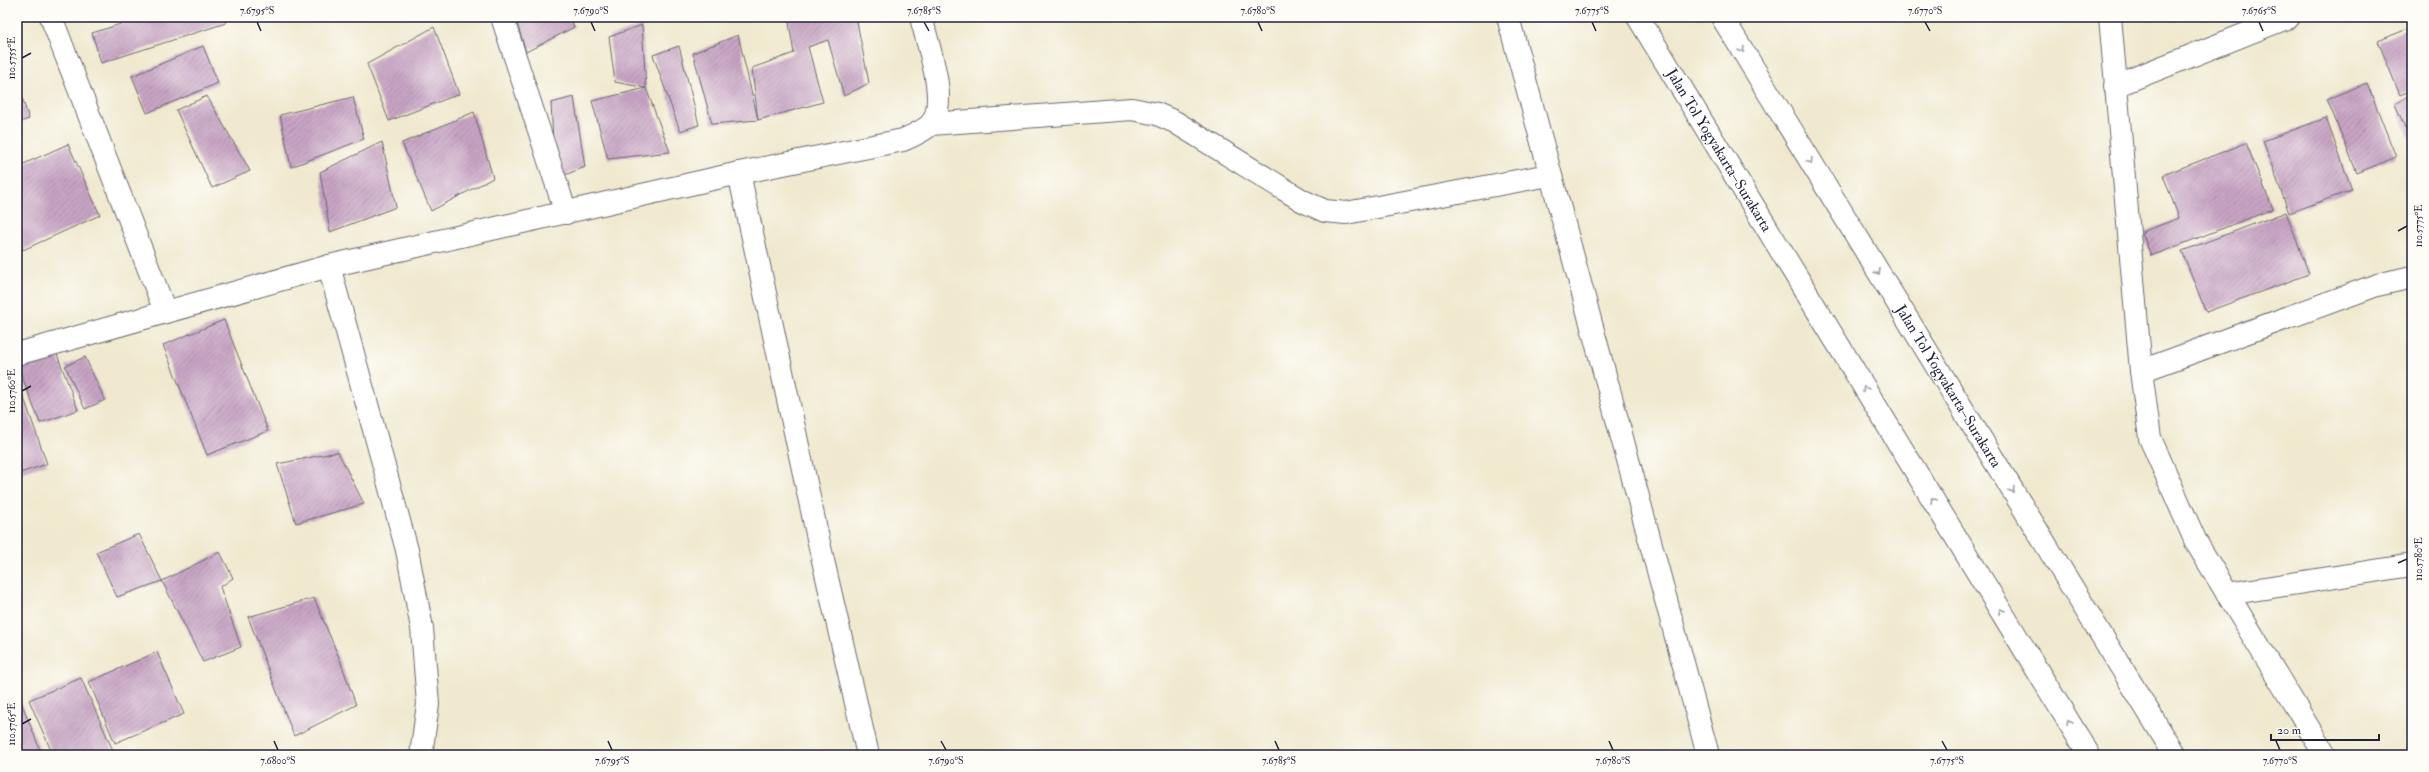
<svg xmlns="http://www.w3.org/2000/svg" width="2429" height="772" font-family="'IM FELL Double Pica',serif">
<defs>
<pattern id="building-hatch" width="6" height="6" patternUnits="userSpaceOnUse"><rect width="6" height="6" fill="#c8a4c4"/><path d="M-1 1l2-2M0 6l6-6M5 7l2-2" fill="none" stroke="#a285a0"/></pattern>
</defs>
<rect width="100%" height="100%" fill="#fdfcf7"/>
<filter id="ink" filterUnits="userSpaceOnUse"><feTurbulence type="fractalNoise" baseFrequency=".025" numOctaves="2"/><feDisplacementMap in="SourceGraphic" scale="8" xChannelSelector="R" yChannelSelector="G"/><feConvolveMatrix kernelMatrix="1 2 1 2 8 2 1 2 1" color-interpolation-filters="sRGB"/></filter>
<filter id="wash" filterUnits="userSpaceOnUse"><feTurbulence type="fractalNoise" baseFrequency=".012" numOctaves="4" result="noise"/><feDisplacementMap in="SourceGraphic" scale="16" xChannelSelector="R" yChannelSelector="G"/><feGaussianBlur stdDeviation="0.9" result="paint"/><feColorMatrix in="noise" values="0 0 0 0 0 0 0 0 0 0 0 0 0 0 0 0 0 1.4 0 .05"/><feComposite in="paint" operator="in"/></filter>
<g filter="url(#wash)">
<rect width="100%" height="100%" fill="#f0e9cf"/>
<g id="blocks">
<g fill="url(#building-hatch)">
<path d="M143 17H224L226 23 101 63 92 33Z"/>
<path d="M515 17H570L574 27 526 52Z"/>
<path d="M788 17H856L869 83 844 96 828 40 808 47 823 102 758 120 752 68 794 53Z"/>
<path d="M642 25 646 88 670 152 608 159 592 101 646 88 615 82 609 37Z"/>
<path d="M434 27 459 94 389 121 367 64Z"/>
<path d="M2412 27V90L2400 95 2378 41Z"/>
<path d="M738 35 758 120 712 124 693 53Z"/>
<path d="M203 46 218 83 147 113 132 76Z"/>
<path d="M679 46 699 125 680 131 653 55Z"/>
<path d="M17 82 29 119 17 123Z"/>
<path d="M2367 83 2396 157 2357 173 2327 99Z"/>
<path d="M2412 94V144L2395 104Z"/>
<path d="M207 96 250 171 212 188 176 110Z"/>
<path d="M353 97 364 139 291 167 280 115Z"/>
<path d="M574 97 585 167 555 179 551 103Z"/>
<path d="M474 112 493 178 431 211 402 143Z"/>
<path d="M2326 118 2352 190 2289 213 2263 141Z"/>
<path d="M382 142 396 207 330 232 320 172Z"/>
<path d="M2246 143 2273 209 2151 256 2142 232 2179 218 2163 175Z"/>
<path d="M68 144 100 215 23 250 17 235V167Z"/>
<path d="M2286 212 2309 274 2206 312 2182 251Z"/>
<path d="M224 320 268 431 207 455 163 345Z"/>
<path d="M55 349 78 410 40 423 17 364Z"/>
<path d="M85 357 105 400 85 409 65 366Z"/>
<path d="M17 378 47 464 17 474Z"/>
<path d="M338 452 364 504 296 523 277 464Z"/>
<path d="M139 534 162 581 117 597 96 552Z"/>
<path d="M220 552 233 578 220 587 241 647 203 662 162 581Z"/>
<path d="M314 598 340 660 356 705 294 736 248 617Z"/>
<path d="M157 652 184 714 115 743 89 682Z"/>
<path d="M81 678 115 755H53L29 700Z"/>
<path d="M20 699 42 755H17V700Z"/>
</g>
</g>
</g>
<g filter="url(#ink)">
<use href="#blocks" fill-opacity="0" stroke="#6a686f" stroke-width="1"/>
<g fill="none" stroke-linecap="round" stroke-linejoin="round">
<g stroke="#6a686f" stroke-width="24">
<g id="minor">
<path d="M51 17 165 311"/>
<path d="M502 17 566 213"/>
<path d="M1508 17 1708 755"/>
<path d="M2110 17 2141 371 2150 438 2196 542 2325 755"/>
<path d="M2115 86 2289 17"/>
<path d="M931 124 1132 109 1157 114 1175 122 1303 201 1325 211 1346 213 1549 175"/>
<path d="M739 173 819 543 868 755"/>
<path d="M329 266 407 550 422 628 428 704 421 755"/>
<path d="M17 354 329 266 739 173 903 140C912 136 922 132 930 125 950 104 927 43 921 17"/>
<path d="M2141 371 2377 285 2412 277"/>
<path d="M2227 594 2412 565"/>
</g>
</g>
<g stroke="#6a686f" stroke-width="24">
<g id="highway">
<path id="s1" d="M1638 17 2089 755"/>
<path id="s2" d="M1722 17 2175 755"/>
</g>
</g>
<use href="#minor" stroke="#fff" stroke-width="22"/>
<use href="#highway" stroke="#fff" stroke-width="22"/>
</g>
<defs><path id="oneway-chevron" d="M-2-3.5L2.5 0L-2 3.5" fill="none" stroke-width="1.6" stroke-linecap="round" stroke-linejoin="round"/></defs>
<g stroke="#9c9ca7">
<use href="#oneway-chevron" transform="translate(1742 50) rotate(58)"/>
<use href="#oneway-chevron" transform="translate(1810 161) rotate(58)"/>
<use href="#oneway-chevron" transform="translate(1878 272) rotate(58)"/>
<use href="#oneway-chevron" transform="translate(1865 389) rotate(-121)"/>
<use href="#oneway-chevron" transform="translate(2012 490) rotate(58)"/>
<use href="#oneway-chevron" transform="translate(1933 500) rotate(-121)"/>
<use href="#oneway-chevron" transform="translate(2001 611) rotate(-121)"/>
<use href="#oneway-chevron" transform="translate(2069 722) rotate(-121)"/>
</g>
</g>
<path fill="none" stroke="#22223b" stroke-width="1.5" d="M257 22 261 31M591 22 595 31M924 22 929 31M1258 22 1262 31M1592 22 1596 31M1925 22 1930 31M2259 22 2263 31M22 58 31 53M2398 231 2407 226M22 391 31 386M2398 563 2407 559M22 724 31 719M274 741 278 750M608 741 612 750M941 741 946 750M1275 741 1279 750M1609 741 1613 750M1942 741 1947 750M2276 741 2280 750"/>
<g text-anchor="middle" stroke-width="4" stroke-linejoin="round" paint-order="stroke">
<g font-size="15" fill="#22223b" stroke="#fdfcf7">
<text dy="5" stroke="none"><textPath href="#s1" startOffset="156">Jalan Tol Yogyakarta–Surakarta</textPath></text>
<text dy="5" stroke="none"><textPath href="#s2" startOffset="433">Jalan Tol Yogyakarta–Surakarta</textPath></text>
</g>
</g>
<rect width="2429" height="772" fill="none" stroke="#fdfcf7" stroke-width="44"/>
<path d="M2271 734v6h108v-6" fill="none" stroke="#22223b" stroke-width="2"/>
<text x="2277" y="734" font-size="12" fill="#22223b" stroke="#fdfcf7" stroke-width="3" paint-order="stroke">20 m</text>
<rect x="22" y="22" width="2385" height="728" fill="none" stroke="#22223b" stroke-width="1.5"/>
<g font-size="10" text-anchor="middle" fill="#22223b">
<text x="257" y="14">7.6795°S</text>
<text x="591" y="14">7.6790°S</text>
<text x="924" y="14">7.6785°S</text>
<text x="1258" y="14">7.6780°S</text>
<text x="1592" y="14">7.6775°S</text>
<text x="1925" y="14">7.6770°S</text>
<text x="2259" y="14">7.6765°S</text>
<text transform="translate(11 58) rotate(-90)" y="4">110.5755°E</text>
<text transform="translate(2418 226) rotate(-90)" y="4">110.5775°E</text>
<text transform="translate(11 391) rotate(-90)" y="4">110.5760°E</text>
<text transform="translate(2418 559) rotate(-90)" y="4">110.5780°E</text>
<text transform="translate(11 724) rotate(-90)" y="4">110.5765°E</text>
<text x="278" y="764">7.6800°S</text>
<text x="612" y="764">7.6795°S</text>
<text x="946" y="764">7.6790°S</text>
<text x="1279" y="764">7.6785°S</text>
<text x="1613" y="764">7.6780°S</text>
<text x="1947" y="764">7.6775°S</text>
<text x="2280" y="764">7.6770°S</text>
</g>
</svg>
